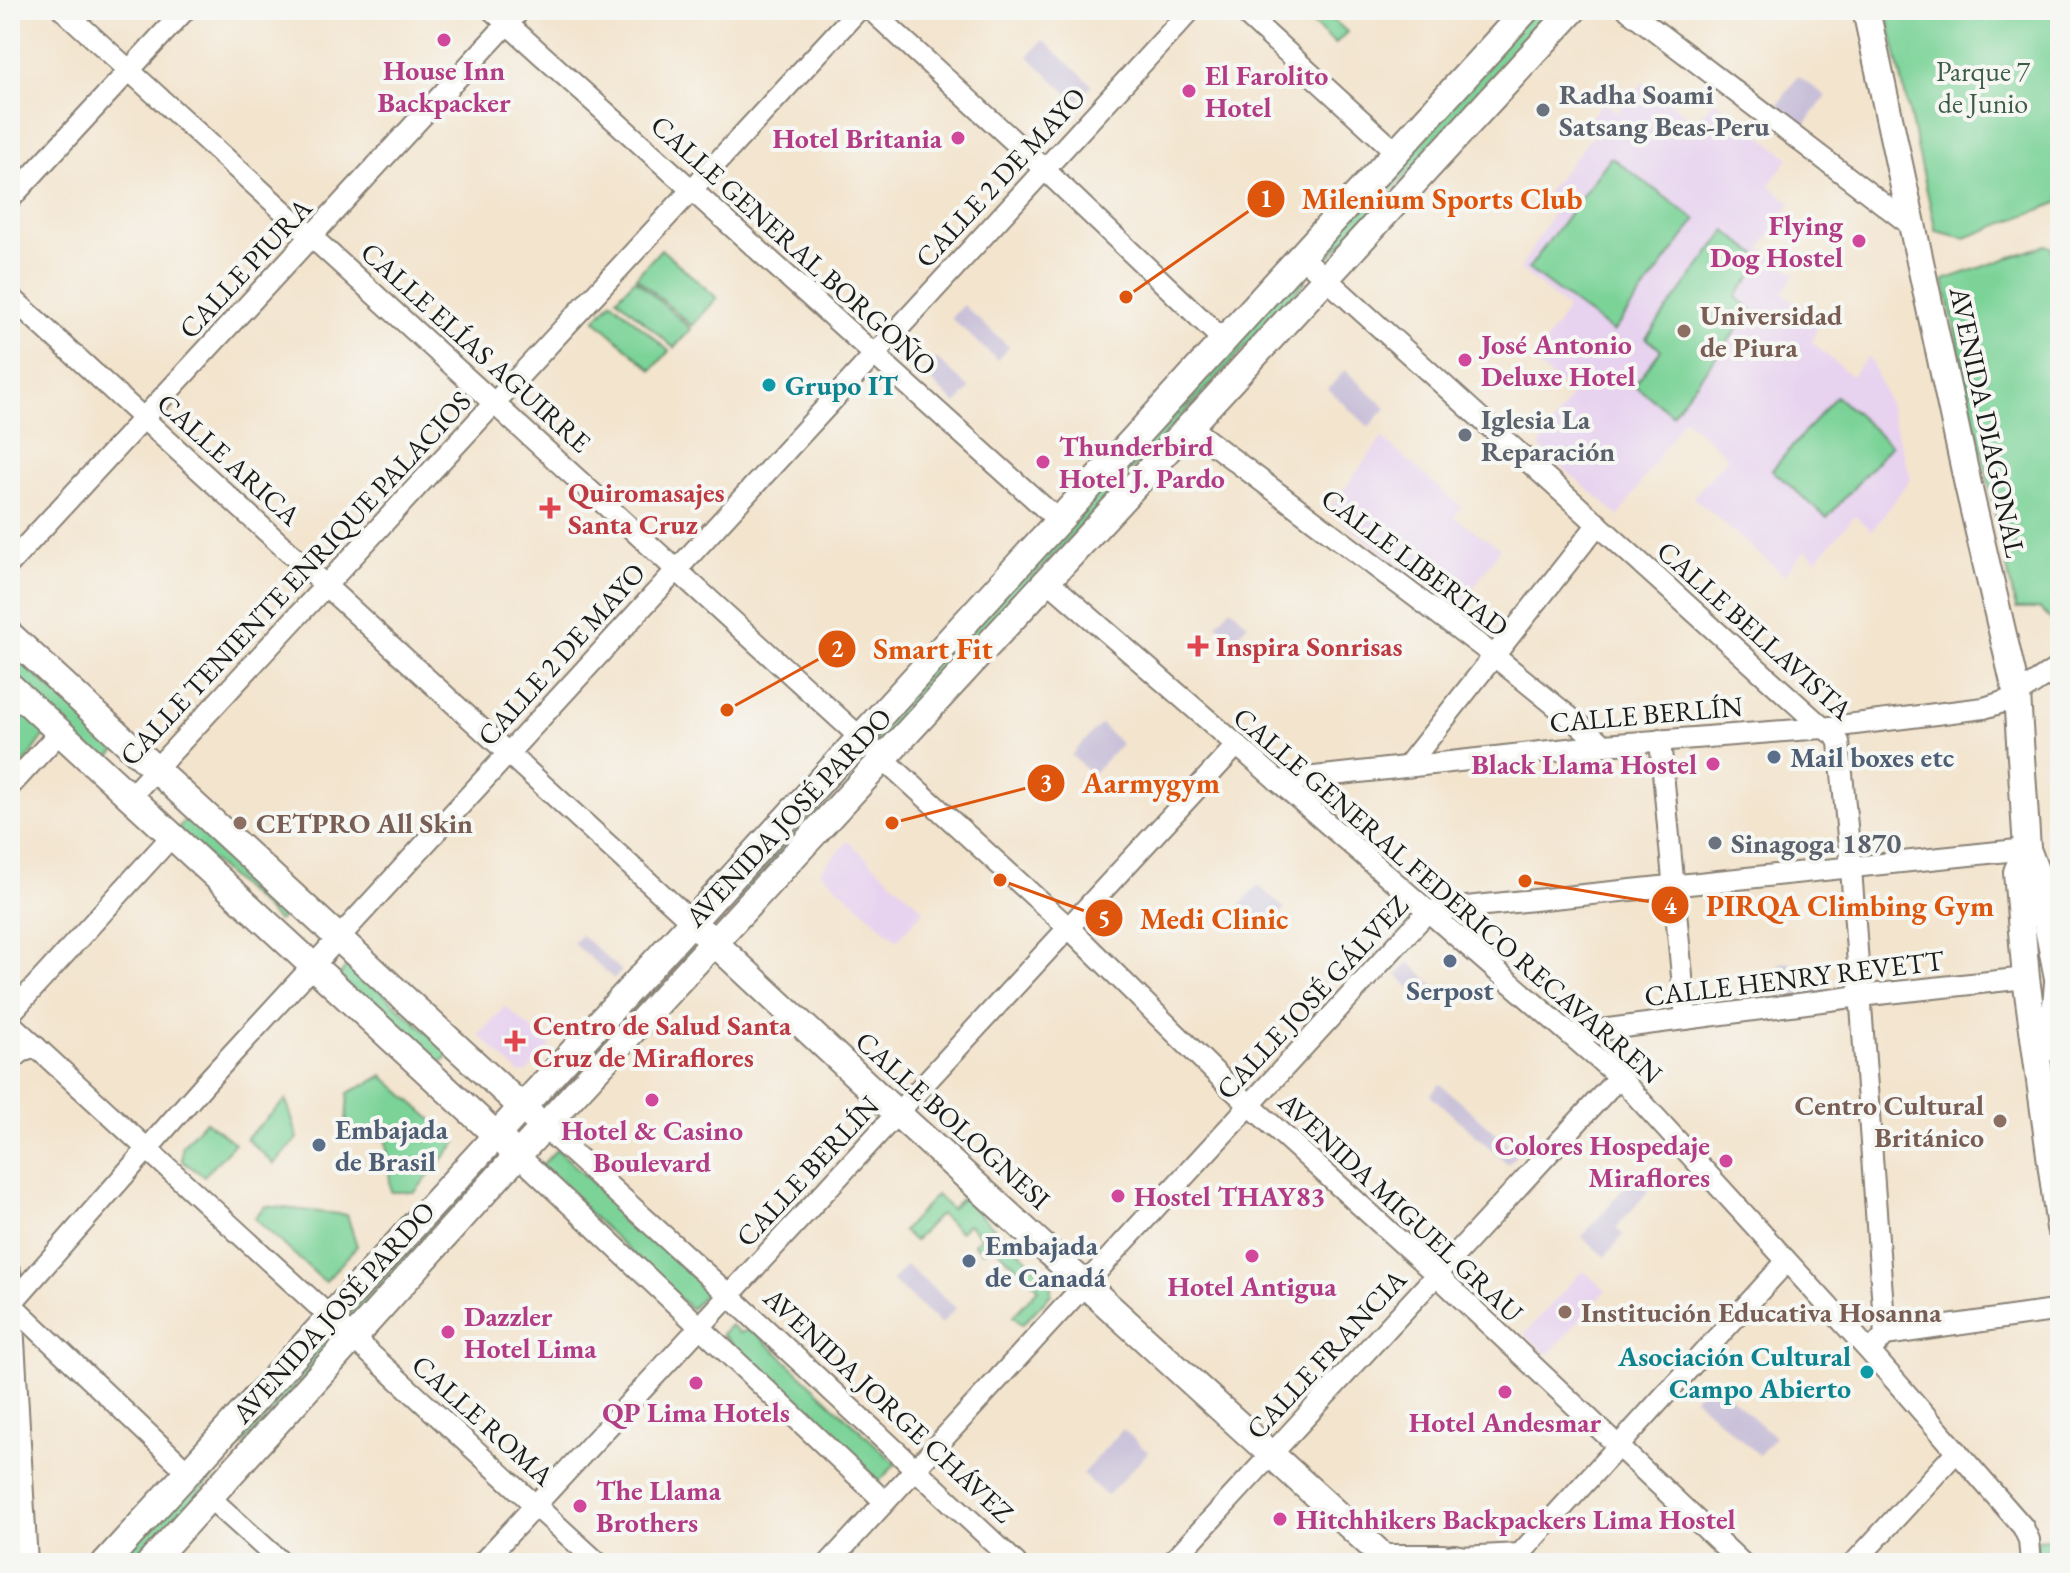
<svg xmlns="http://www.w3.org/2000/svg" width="2070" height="1573" font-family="'EB Garamond',serif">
<rect width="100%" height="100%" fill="#f6f6f2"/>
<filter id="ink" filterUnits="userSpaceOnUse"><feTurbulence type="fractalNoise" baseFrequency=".0125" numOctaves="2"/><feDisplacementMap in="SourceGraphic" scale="16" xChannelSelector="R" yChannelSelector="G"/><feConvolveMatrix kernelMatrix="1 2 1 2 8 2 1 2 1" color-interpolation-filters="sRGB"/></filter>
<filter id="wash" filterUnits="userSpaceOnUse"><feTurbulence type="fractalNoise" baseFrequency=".006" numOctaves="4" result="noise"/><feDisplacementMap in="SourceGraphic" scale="32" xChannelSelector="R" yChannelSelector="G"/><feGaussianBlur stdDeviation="1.8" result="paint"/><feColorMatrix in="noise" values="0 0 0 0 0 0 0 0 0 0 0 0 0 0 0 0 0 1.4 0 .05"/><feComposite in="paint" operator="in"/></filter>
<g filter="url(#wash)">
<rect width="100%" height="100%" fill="#f3e4cd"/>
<g fill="#e7d2ef">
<path d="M1644 82 1695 122 1714 100 1789 158 1769 185 1791 203 1761 248 1796 274 1783 292 1819 321 1812 342 1851 376 1869 356 1888 402 1911 478 1872 531 1855 516 1816 560 1805 550 1784 575 1693 497 1728 457 1684 418 1619 516 1539 447 1572 394 1533 362 1567 309 1520 269 1558 204 1546 193 1594 134 1585 125 1603 101 1617 112Z"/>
<path d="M1382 438 1461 507 1454 517 1500 548 1459 610 1328 511Z"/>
<path d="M848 841 924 910 897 940 820 871Z"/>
<path d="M505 1006 551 1046 526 1073H519L479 1035Z"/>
<path d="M1583 1270 1606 1290 1548 1355 1524 1334Z"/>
</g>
<g fill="#c8bfd8">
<path d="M1043 40 1092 85 1077 102 1028 56Z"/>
<path d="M1798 76 1826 96 1804 126 1777 106Z"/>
<path d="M963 305 1009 347 997 360 951 318Z"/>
<path d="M936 358 970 389 956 404 923 374Z"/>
<path d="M1345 370 1386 408 1369 427 1328 389Z"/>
<path d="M1231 608 1248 624 1233 640 1216 624Z"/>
<path d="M1101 724 1121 744 1092 775 1071 755Z"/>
<path d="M1258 885 1285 909 1266 931 1239 907Z"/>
<path d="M581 935 622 971 614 979 573 943Z"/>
<path d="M1409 962 1439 990 1427 1003 1397 975Z"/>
<path d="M1791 962 1793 981 1825 978 1826 994 1782 998 1779 963Z"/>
<path d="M1440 1084 1518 1153 1508 1164 1430 1095Z"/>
<path d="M1635 1175 1651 1188 1616 1228 1623 1235 1605 1257 1582 1237Z"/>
<path d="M906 1265 956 1308 941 1324 892 1281Z"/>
<path d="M1710 1379 1775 1437 1759 1455 1694 1398Z"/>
<path d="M1123 1429 1148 1452 1107 1496 1082 1474Z"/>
</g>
<g fill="#7bd398" stroke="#4c785a" stroke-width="2">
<path d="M1532 10H1563L1328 258 1319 250Z"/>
<path d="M1886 10H2060V202L1965 238 1936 231Z"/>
<path d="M1324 11 1347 32 1335 44 1312 23Z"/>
<path d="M1611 157 1696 220 1613 332 1528 269Z"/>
<path d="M1726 231 1764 260 1736 297 1752 310 1672 414 1634 385 1661 350 1646 338Z"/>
<path d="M2046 245 2051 247 2060 272V620L2055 624 2040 609H2016L1944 280Z"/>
<path d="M661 249 717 298 692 326 636 277Z"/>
<path d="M1297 274 1306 281 881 743 875 741 872 729Z"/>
<path d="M635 279 691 329 674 348 617 298Z"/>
<path d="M612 301 669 351 652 370 595 320Z"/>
<path d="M1836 396 1891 445 1827 518 1772 470Z"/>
<path d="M16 657 117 749 104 763 10 677V663Z"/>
<path d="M10 705H16L46 733 18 773 10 766Z"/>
<path d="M852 758 860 766 712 928 703 914Z"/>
<path d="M190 815 291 907 278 921 177 829Z"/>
<path d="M689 938 696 945 543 1112 536 1098Z"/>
<path d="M350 963 450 1053 437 1067 338 977Z"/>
<path d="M383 1076 457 1142 415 1192H391L386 1139 345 1140 348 1093Z"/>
<path d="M286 1100 298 1138 274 1164 246 1138Z"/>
<path d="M205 1121 235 1143 204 1176 182 1161V1146Z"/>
<path d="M557 1149 708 1291 691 1309 540 1167Z"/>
<path d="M481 1158 493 1170 135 1563H114Z"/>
<path d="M936 1195 951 1209 962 1198 1051 1281V1294L1022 1325 1013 1316 1039 1288 992 1244 983 1252 974 1244 981 1236 968 1224 960 1232 940 1214 914 1241 903 1231Z"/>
<path d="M265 1206 347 1215 357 1246 325 1282 254 1218Z"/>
<path d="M731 1325 740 1333 752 1329 896 1464 879 1481 722 1334Z"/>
<path d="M2060 1538V1563H2037V1540Z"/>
</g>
</g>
<g filter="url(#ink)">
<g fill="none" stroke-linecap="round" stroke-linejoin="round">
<g stroke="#888074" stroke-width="24">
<g id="minor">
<path d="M63 10 1069 928 1229 1086 1437 1275 1742 1563"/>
<path d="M492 10 1059 521"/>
<path d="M871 10 1045 170 1224 341"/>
<path d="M1241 10 1396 152"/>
<path d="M1628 10 1912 226"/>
<path d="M10 199 185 10"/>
<path d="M1301 256 1823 728 1834 734 1839 742 1851 868 1885 1335"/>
<path d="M10 296 692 922"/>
<path d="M1190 427 1493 655 1604 745"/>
<path d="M10 563 520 10"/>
<path d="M1048 581 1619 1077 1870 1352 2023 1527 2029 1540 2031 1563"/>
<path d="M1660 740 1686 1019"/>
<path d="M1408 765 1598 524"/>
<path d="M1278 781 1604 745 1823 728 1984 708 2009 700 2060 666"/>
<path d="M10 786 60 732"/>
<path d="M130 797 858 10"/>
<path d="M10 1014 172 836"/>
<path d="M10 1023 598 1563"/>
<path d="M1570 1034 1860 996 2026 978"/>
<path d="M10 1062 21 1052 36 1047"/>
<path d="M545 1128 730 1296 1016 1563"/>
<path d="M518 1155 884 1501"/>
<path d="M10 1272 27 1563"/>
<path d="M10 1303 188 1472"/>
<path d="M10 1305 208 1080 1191 10"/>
<path d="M1878 1343 1885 1335 2060 1310"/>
<path d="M209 1497 282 1563"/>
<path d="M1460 1557 1520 1554"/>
<path d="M482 1563 1237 745"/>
<path d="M829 1563 1428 911 2027 849"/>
<path d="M1171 1563 1619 1077"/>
<path d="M1519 1563 1520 1554 1786 1262"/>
<path d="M1854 1563 1957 1451"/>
</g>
</g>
<g stroke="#888074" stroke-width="30">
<g id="major">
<path d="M1866 10 1968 485 2017 695 2027 849 2038 878 2060 988"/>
<path d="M10 635 536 1120"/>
<path d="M10 686 509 1147"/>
<path d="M2027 849 2017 872 2026 978 2060 1228"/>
<path d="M704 933 887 1104 1375 1549 1383 1558V1563"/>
<path d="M2058 983 2055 1017 2060 1051"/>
<path d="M1383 1558H1443"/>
<path d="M105 1563 1526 10"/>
<path d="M150 1563 518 1155 1573 10"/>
<path d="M1427 1563 1454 1558 1477 1563"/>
</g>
</g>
<use href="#minor" stroke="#fff" stroke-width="20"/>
<use href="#major" stroke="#fff" stroke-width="26"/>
</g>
</g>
<g fill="#d1479c" stroke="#f6f6f2" stroke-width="3">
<circle cx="444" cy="40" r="8"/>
<circle cx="1189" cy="91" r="8"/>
<circle cx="958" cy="138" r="8"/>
<circle cx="1859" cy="241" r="8"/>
<circle cx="1465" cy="360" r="8"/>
<circle cx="1043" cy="462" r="8"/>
<circle cx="1713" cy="764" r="8"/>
<circle cx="652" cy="1100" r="8"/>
<circle cx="1726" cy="1161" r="8"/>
<circle cx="1118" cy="1196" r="8"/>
<circle cx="1252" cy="1256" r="8"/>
<circle cx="448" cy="1332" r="8"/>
<circle cx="696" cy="1383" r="8"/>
<circle cx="1505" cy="1392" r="8"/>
<circle cx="580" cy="1506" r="8"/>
<circle cx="1280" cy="1519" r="8"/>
</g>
<g fill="#6b7280" stroke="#f6f6f2" stroke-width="3">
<circle cx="1543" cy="110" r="8"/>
<circle cx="1465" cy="435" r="8"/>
<circle cx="1715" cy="843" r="8"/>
</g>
<g fill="#8d6e63" stroke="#f6f6f2" stroke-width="3">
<circle cx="1684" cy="331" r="8"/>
<circle cx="240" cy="823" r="8"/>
<circle cx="2000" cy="1121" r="8"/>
<circle cx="1565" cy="1312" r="8"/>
</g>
<g fill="#0f9aa8" stroke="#f6f6f2" stroke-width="3">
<circle cx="769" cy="385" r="8"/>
<circle cx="1867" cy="1372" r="8"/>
</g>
<g fill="#e0444e" stroke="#f6f6f2" stroke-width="3">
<path d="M546 496h8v8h8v8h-8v8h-8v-8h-8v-8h8z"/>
<path d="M1194 634h8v8h8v8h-8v8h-8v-8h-8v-8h8z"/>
<path d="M511 1029h8v8h8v8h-8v8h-8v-8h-8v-8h8z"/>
</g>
<g fill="#5c6f8a" stroke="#f6f6f2" stroke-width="3">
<circle cx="1774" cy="757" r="8"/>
<circle cx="1450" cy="961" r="8"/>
<circle cx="319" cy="1145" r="8"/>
<circle cx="969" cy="1261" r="8"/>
</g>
<g text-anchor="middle" stroke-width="8" stroke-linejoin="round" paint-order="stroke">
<g font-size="28" font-weight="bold" fill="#b23c85" stroke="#f6f6f2" text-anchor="start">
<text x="444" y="80" text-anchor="middle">House Inn<tspan x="444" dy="32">Backpacker</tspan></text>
<text x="1205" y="85">El Farolito<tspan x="1205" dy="32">Hotel</tspan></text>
<text x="942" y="148" text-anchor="end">Hotel Britania</text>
<text x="1843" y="235" text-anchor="end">Flying<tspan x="1843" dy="32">Dog Hostel</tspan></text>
<text x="1481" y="354">José Antonio<tspan x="1481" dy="32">Deluxe Hotel</tspan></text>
<text x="1059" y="456">Thunderbird<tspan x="1059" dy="32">Hotel J. Pardo</tspan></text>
<text x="1697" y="774" text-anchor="end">Black Llama Hostel</text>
<text x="652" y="1140" text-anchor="middle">Hotel &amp; Casino<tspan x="652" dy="32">Boulevard</tspan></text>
<text x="1710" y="1155" text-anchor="end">Colores Hospedaje<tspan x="1710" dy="32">Miraflores</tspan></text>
<text x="1134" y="1206">Hostel THAY83</text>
<text x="1252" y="1296" text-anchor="middle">Hotel Antigua</text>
<text x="464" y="1326">Dazzler<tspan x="464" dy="32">Hotel Lima</tspan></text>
<text x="696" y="1422" text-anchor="middle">QP Lima Hotels</text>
<text x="1505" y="1432" text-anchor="middle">Hotel Andesmar</text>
<text x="596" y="1500">The Llama<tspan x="596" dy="32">Brothers</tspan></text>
<text x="1296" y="1529">Hitchhikers Backpackers Lima Hostel</text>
</g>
<g font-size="28" fill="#3d5c47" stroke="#f6f6f2">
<text x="1983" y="81">Parque 7<tspan x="1983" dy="32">de Junio</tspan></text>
</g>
<g font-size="28" font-weight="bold" fill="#5b616d" stroke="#f6f6f2" text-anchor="start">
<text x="1559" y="104">Radha Soami<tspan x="1559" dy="32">Satsang Beas-Peru</tspan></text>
<text x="1481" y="429">Iglesia La<tspan x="1481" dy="32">Reparación</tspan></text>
<text x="1731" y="853">Sinagoga 1870</text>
</g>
<g font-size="28" fill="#1c1c1c" stroke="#f6f6f2">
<text transform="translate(1000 177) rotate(-47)" y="10">CALLE 2 DE MAYO</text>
<text transform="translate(794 245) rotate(42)" y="10">CALLE GENERAL BORGOÑO</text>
<text transform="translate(245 268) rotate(-47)" y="10">CALLE PIURA</text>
<text transform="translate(476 347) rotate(42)" y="10">CALLE ELÍAS AGUIRRE</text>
<text transform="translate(1988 422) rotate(78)" y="10">AVENIDA DIAGONAL</text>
<text transform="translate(229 459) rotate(42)" y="10">CALLE ARICA</text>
<text transform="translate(1415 562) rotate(37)" y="10">CALLE LIBERTAD</text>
<text transform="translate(295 578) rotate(-47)" y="10">CALLE TENIENTE ENRIQUE PALACIOS</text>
<text transform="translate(1755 630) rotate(42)" y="10">CALLE BELLAVISTA</text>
<text transform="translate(561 654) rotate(-48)" y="10">CALLE 2 DE MAYO</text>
<text transform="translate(1646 714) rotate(-5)" y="10">CALLE BERLÍN</text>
<text transform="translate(788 817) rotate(-47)" y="10">AVENIDA JOSÉ PARDO</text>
<text transform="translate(1448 895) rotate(41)" y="10">CALLE GENERAL FEDERICO RECAVARREN</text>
<text transform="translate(1794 978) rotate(-7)" y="10">CALLE HENRY REVETT</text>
<text transform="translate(1312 997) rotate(-47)" y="10">CALLE JOSÉ GÁLVEZ</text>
<text transform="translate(953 1120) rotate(42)" y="10">CALLE BOLOGNESI</text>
<text transform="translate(807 1171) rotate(-47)" y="10">CALLE BERLÍN</text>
<text transform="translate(1401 1207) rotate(43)" y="10">AVENIDA MIGUEL GRAU</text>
<text transform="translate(333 1312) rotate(-48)" y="10">AVENIDA JOSÉ PARDO</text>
<text transform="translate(1326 1354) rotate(-47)" y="10">CALLE FRANCIA</text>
<text transform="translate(889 1405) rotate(43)" y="10">AVENIDA JORGE CHÁVEZ</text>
<text transform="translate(483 1420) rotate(42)" y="10">CALLE ROMA</text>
</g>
<g font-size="28" font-weight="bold" fill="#785e54" stroke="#f6f6f2" text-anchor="start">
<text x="1700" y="325">Universidad<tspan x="1700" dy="32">de Piura</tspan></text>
<text x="256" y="833">CETPRO All Skin</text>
<text x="1984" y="1115" text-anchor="end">Centro Cultural<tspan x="1984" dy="32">Británico</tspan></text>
<text x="1581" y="1322">Institución Educativa Hosanna</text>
</g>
<g font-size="28" font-weight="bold" fill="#0d838f" stroke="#f6f6f2" text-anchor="start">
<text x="785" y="395">Grupo IT</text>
<text x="1851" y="1366" text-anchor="end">Asociación Cultural<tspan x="1851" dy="32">Campo Abierto</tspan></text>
</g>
<g font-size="28" font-weight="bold" fill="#be3a42" stroke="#f6f6f2" text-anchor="start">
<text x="568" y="502">Quiromasajes<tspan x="568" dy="32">Santa Cruz</tspan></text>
<text x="1216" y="656">Inspira Sonrisas</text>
<text x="533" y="1035">Centro de Salud Santa<tspan x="533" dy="32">Cruz de Miraflores</tspan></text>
</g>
<g font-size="28" font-weight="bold" fill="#4e5e75" stroke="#f6f6f2" text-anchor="start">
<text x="1790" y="767">Mail boxes etc</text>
<text x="1450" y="1000" text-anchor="middle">Serpost</text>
<text x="335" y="1139">Embajada<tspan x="335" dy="32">de Brasil</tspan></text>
<text x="985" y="1255">Embajada<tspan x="985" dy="32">de Canadá</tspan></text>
</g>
</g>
<path fill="none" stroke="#de560d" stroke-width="3" d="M1126 297L1266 199M727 710L837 649M892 823L1046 783M1525 881L1670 905M1000 880L1104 918"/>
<g fill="#de560d" stroke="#f6f6f2" stroke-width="3">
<circle cx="1126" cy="297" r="8"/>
<circle cx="727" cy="710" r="8"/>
<circle cx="892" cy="823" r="8"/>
<circle cx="1525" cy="881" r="8"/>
<circle cx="1000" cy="880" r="8"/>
<circle cx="1266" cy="199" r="20"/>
<circle cx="837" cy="649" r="20"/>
<circle cx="1046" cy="783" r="20"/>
<circle cx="1670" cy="905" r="20"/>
<circle cx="1104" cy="918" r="20"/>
</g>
<g font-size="24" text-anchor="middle" font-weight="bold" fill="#fff">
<text x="1266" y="207">1</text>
<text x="837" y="657">2</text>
<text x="1046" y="791">3</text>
<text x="1670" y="914">4</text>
<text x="1104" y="927">5</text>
</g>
<g font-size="30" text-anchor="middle" font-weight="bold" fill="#de560d" stroke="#f6f6f2" stroke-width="8" stroke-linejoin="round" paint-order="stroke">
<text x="1442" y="209">Milenium Sports Club</text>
<text x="933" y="659">Smart Fit</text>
<text x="1151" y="793">Aarmygym</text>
<text x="1850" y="916">PIRQA Climbing Gym</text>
<text x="1214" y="929">Medi Clinic</text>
</g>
<rect width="2070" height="1573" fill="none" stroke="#f6f6f2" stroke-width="40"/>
</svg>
